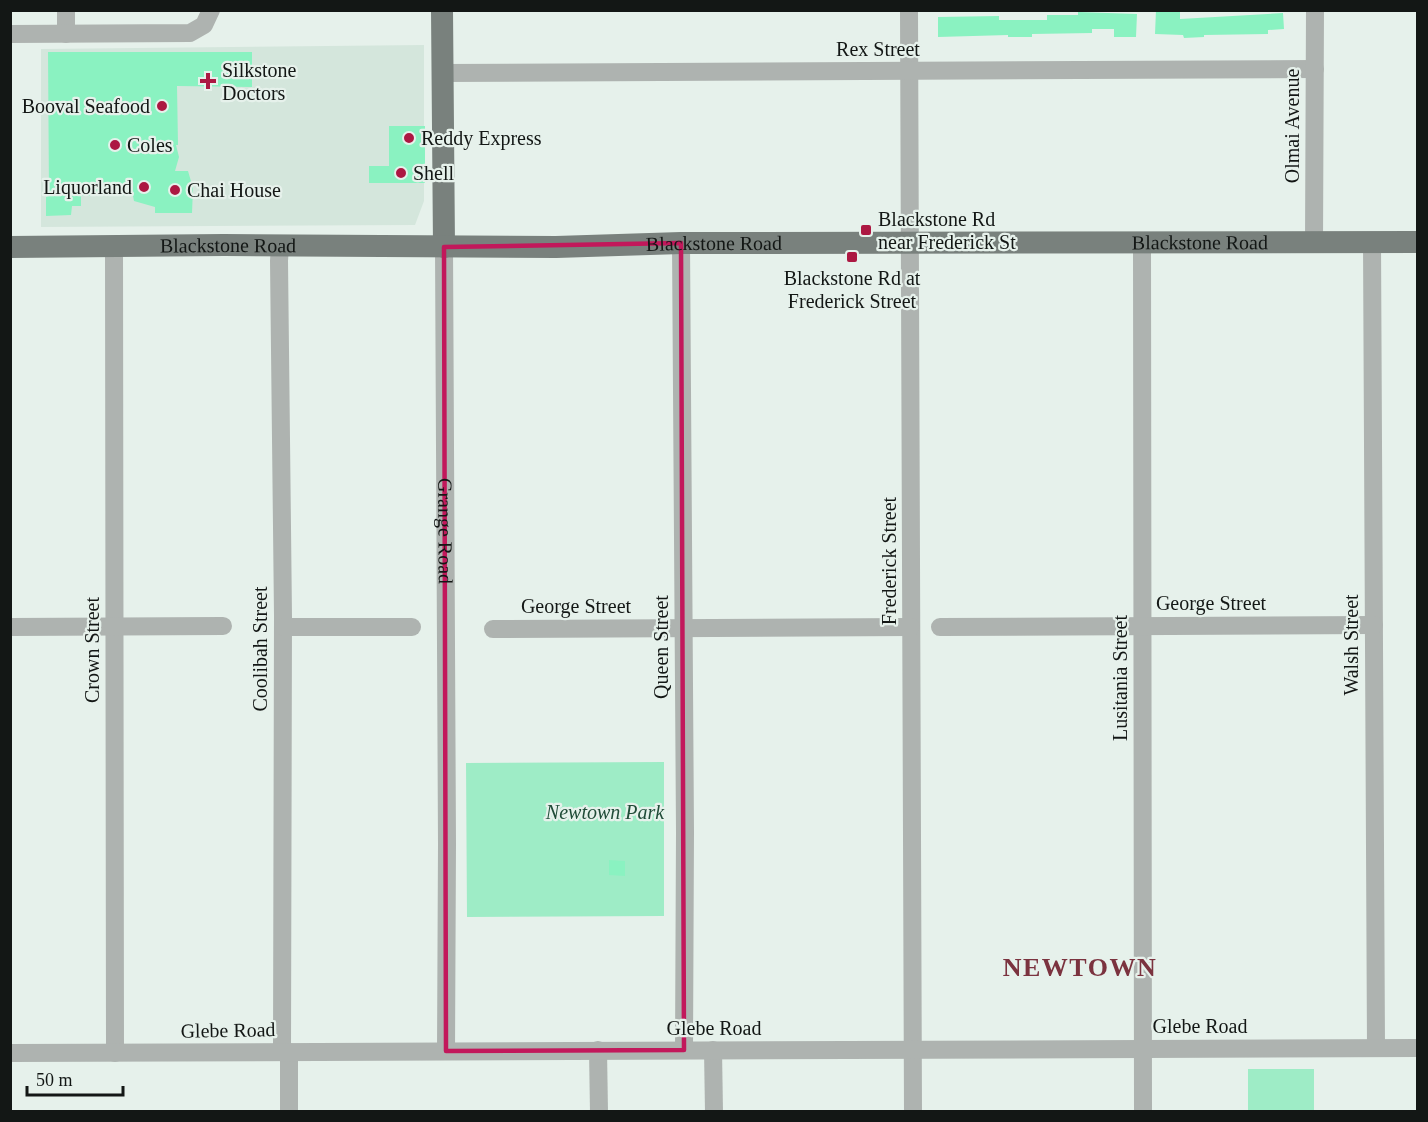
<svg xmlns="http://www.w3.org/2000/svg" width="1428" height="1122" font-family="Georgia,serif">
<rect width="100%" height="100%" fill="#e6f1eb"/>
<path fill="#d4e6dc" d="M424 45V201L415 225 41 227V49Z"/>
<g fill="#9eecc6" fill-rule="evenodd">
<path d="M664 762V916L467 917 466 763ZM609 861H625V875H609Z"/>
<rect x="1248" y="1069" width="66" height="42"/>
</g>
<g fill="#8af2c1">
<path d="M1156 10H1180V19L1283 13 1284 29 1268 30V34L1204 35V37L1184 38 1183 35 1155 34Z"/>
<path d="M1078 12 1137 14 1136 37H1114V29H1092V33L1032 34V37H1008V35L938 37V17L999 16V20H1047V15H1078Z"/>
<path d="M48 52H252V87L177 86 178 145H176L179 157 175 171H188L193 188 192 213H155V207L134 201 133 196H81V206H72L71 215 46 216V197L49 196Z"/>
<path d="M389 126H425V183H369V166H389Z"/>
<path d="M609 860 625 861V876L609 875Z"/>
</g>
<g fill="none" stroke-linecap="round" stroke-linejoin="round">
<g stroke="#aeb3b0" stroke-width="18">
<path d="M66 10V34"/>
<path d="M909 10 913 1112"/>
<path d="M10 34 190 33 204 25 211 10"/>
<path d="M442 73 1315 69"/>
<path d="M1372 242 1376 1048"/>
<path d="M681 243 685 832 684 1050"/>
<path d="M1314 243 1315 10"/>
<path d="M1142 244 1143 1112"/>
<path d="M114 246 115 1053"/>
<path d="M280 246 279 261 283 616 282 1052"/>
<path id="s1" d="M444 247 447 844 446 1051"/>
<path d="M10 627 223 626"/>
<path d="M283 627H412"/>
<path d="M940 627 1374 625"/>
<path d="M493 629 911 627"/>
<path d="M598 1050 599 1112"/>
<path d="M713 1050 714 1112"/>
<path d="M289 1052V1112"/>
<path d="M10 1053 1418 1048"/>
</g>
<g stroke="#79817d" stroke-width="22">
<path d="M442 10 444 247"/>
<path id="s2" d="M10 247 224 245 556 247 681 243 1418 242"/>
</g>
</g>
<path fill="none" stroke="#c2185b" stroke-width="4.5" stroke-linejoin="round" d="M681 243 684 1050 446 1051 444 247Z"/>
<g fill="#ac1842" stroke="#e6f1eb" stroke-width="2">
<path d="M205 72h6v6h6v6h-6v6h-6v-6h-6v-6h6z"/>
<circle cx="162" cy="106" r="6"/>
<circle cx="409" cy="138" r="6"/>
<circle cx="115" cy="145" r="6"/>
<circle cx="401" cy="173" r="6"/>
<circle cx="144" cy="187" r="6"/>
<circle cx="175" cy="190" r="6"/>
<rect x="860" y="224" width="12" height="12" rx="3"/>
<rect x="846" y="251" width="12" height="12" rx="3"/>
</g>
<g text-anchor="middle" stroke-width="4.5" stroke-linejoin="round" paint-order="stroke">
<g font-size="20" fill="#131715" stroke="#e6f1eb">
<text x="878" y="56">Rex Street</text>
<text transform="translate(1292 126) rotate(-90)" y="7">Olmai Avenue</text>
<text dy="7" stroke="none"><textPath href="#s2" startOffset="1190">Blackstone Road</textPath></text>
<text dy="7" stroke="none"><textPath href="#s2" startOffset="704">Blackstone Road</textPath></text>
<text dy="7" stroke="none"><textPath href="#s2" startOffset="218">Blackstone Road</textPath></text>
<text dy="7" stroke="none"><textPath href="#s1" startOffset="284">Grange Road</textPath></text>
<text transform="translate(889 561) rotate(-90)" y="7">Frederick Street</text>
<text x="1211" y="610">George Street</text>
<text x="576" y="613">George Street</text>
<text transform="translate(1351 645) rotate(-90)" y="7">Walsh Street</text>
<text transform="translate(661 647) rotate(-90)" y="7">Queen Street</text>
<text transform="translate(260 649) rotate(-90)" y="7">Coolibah Street</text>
<text transform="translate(92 650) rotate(-90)" y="7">Crown Street</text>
<text transform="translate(1120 678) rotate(-90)" y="7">Lusitania Street</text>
<text x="1200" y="1033">Glebe Road</text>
<text x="714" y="1035">Glebe Road</text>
<text transform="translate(228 1030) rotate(-1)" y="7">Glebe Road</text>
</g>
<g font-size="20" fill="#131715" stroke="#e6f1eb" text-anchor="start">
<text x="222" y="77">Silkstone<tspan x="222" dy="23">Doctors</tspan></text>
<text x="150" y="113" text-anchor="end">Booval Seafood</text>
<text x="421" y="145">Reddy Express</text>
<text x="127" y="152">Coles</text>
<text x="413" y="180">Shell</text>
<text x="132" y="194" text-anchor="end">Liquorland</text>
<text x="187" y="197">Chai House</text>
<text x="878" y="226">Blackstone Rd<tspan x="878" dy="23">near Frederick St</tspan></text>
<text x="852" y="285" text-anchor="middle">Blackstone Rd at<tspan x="852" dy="23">Frederick Street</tspan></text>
</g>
<g font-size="20" font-style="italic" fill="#204c38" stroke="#e6f1eb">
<text x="605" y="819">Newtown Park</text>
</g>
<g font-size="26" font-weight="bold" letter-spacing="1.5" fill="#7b333f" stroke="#e6f1eb">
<text x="1080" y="976">NEWTOWN</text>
</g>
</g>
<rect width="1428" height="1122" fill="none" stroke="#131715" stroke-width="24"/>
<path d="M27 1086v9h96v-9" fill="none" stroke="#131715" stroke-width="3"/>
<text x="36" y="1086" font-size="18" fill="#131715" stroke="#e6f1eb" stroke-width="4.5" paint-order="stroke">50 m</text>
</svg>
